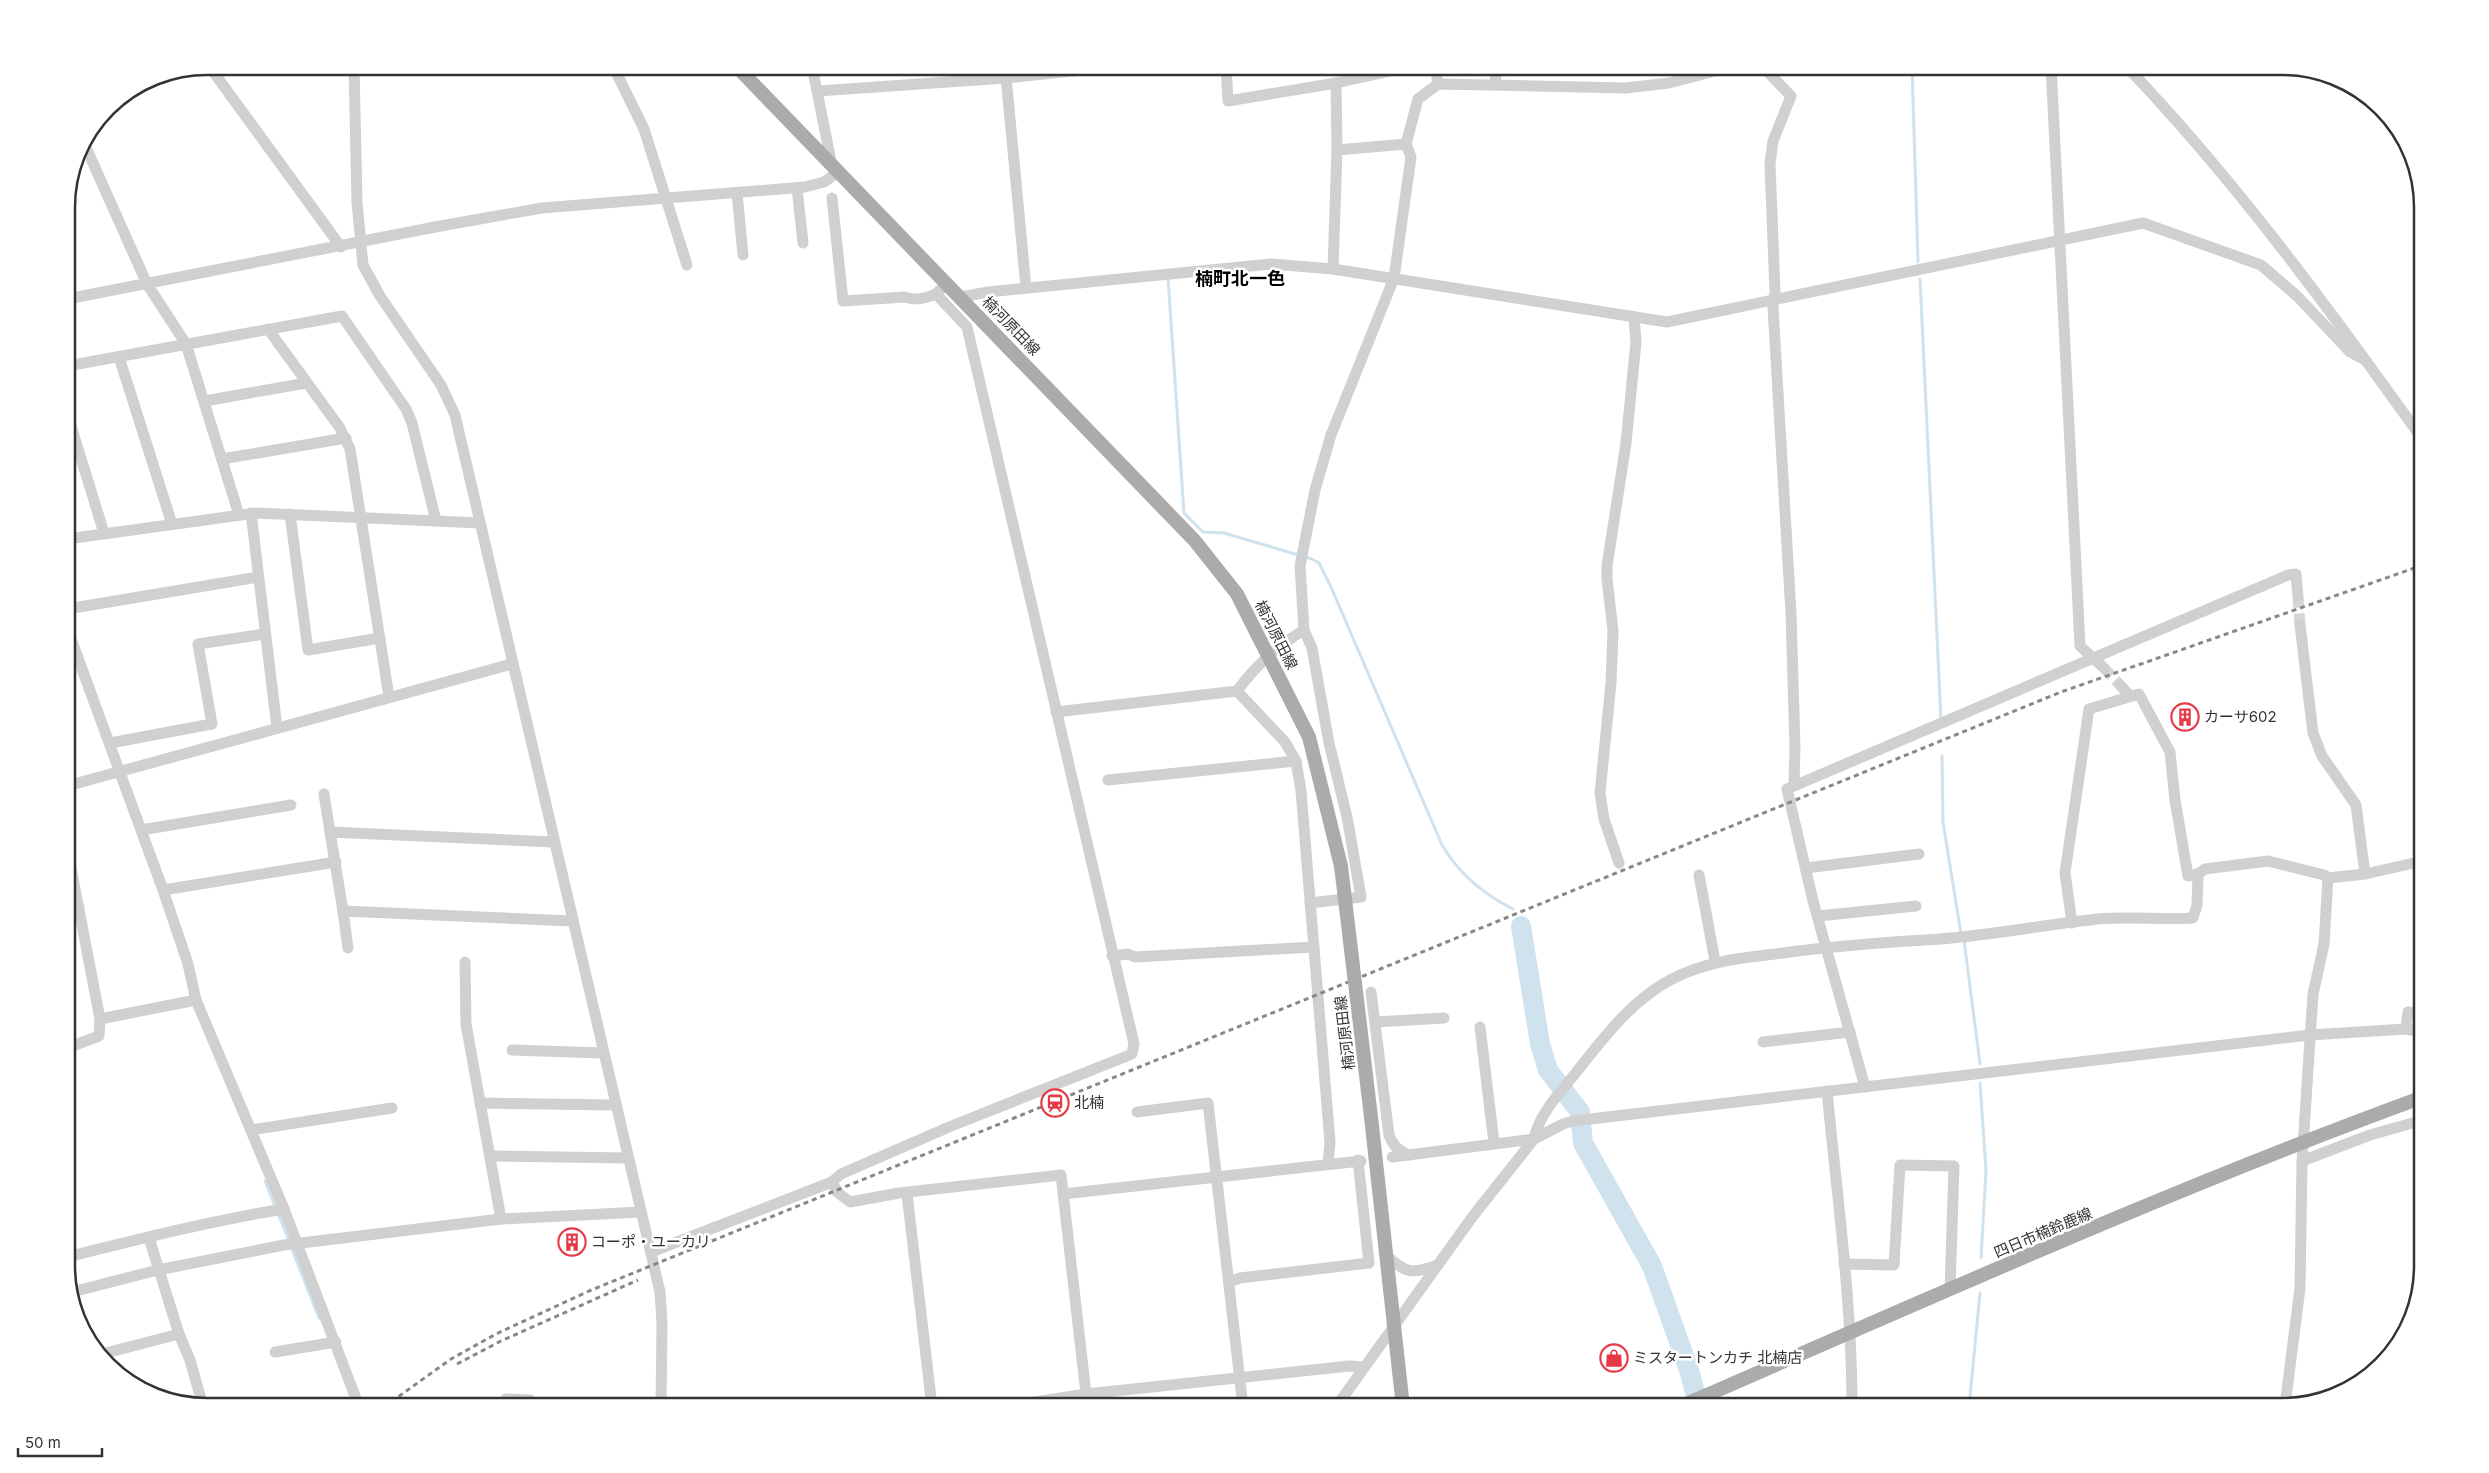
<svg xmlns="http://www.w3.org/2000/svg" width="2489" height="1473" font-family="Inter,'Noto Sans JP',sans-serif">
<rect width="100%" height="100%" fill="#fff"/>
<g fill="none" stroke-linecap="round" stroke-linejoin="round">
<g stroke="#cfe2ee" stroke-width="3">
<path d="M1912 66 1918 262"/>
<path d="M1168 278 1184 513 1203 532 1224 533 1312 559 1319 563 1331 587 1442 845C1459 874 1483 894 1513 909"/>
<path d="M1920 279 1941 720"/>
<path d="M1942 756 1943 822 1961 934"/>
<path d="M1964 940 1980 1064"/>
<path d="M1980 1083 1986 1170 1981 1258"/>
<path d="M265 1181 289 1241"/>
<path d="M291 1247 319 1318"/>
<path d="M1969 1407 1980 1293"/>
</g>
<path stroke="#cfe2ee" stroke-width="20" d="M1521 926 1540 1044 1548 1070 1580 1112 1583 1143 1652 1266 1689 1370 1699 1407"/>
<g stroke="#d6d6d6" stroke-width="11" stroke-dasharray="11 5.5" stroke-linecap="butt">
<path d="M2298 597 2300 625"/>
<path d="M2104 668 2120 685"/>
</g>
<g stroke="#d0d0d0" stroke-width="11">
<path d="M209 66 341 247"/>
<path d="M354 66 357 203 363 265 380 296 441 385 455 415 660 1292 662 1323 661 1407"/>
<path d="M613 66 644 129 687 265"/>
<path d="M812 66 832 166"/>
<path d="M1005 66 1026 288"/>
<path d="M1226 66 1228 101 1336 83 1413 66"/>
<path d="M1435 66 1438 84"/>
<path d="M1762 66 1791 96 1773 141 1770 164 1775 292 1773 308 1791 613 1795 747 1794 785"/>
<path d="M2051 66 2080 646 2104 668"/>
<path d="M2126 66C2236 181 2331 311 2423 440"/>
<path d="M1336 83 1337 150"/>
<path d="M1495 84 1497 66"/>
<path d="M818 91 1006 78 1120 66"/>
<path d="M84 143 147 284 186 344 239 515"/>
<path d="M797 188 803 243"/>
<path d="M737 193 743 255"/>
<path d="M832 198 843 301 905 297C915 301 927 298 936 294"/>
<path d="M1333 269 1337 150 1406 144"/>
<path d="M961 297 988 292 1271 264 1333 269 1667 322 2143 223 2261 265 2298 297 2350 352 2365 360"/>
<path d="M67 299 435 227 542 208 805 187 824 182 838 172"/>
<path d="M268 329 340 428 350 449 389 697"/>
<path d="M119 357 172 524"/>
<path d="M67 366 342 316 406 409 412 423 436 521"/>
<path d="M205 401 306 383"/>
<path d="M67 413 104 533"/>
<path d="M222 459 346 438"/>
<path d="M251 513 277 728"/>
<path d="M290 514 308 650 380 638"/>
<path d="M67 539 256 513 480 523"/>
<path d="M67 609 258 577"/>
<path d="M2300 625 2313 733 2322 756 2356 805 2365 874"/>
<path d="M67 628 163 890 188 964 196 1000 284 1209 358 1404 357 1407"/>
<path d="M2120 685 2130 696"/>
<path d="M1237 691 1285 742 1296 761 1301 791 1330 1142 1328 1164"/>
<path d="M1056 712 1237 691C1255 666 1277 646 1304 630"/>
<path d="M110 743 212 724 198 644 265 634"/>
<path d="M1108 780 1296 761"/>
<path d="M67 786 512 664"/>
<path d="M324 794 330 832"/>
<path d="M141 830 291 805"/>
<path d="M554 842 330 832 343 911 571 921"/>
<path d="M67 847 100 1019 99 1036 67 1048"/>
<path d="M1619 863 1604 819 1600 793 1611 683 1613 631 1607 579V566L1626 443 1636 342 1634 317"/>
<path d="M1806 868 1919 854"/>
<path d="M2198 874 2205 869 2268 861 2324 875 2328 878 2365 874 2423 861"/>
<path d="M1699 875 1715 961"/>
<path d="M163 890 336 862"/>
<path d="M1310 903 1361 897 1347 817 1329 743 1312 648 1304 630 1300 566 1315 490 1331 435 1394 278 1411 157 1406 144 1418 99 1438 84 1626 88 1669 83 1734 66"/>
<path d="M67 910 79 907"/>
<path d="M343 911 348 948"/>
<path d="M1818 916 1916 906"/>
<path d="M1112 956 1128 954 1135 957 1314 947"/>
<path d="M465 962 466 1024 501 1219"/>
<path d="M1371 992 1389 1135C1393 1146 1398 1150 1409 1155"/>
<path d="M100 1019 196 1000"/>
<path d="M1375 1022 1444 1018"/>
<path d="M1480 1027 1494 1143"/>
<path d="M2406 1029 2408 1012 2423 1013"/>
<path d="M1763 1042 1850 1032"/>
<path d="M512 1050 602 1053"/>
<path d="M1865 1087 1813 901 1787 789 2288 575 2296 574 2298 597"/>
<path d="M1827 1091C1837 1196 1852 1302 1852 1407"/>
<path d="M480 1103 615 1105"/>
<path d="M1137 1112 1208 1103 1243 1407"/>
<path d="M251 1130 392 1108"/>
<path d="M490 1156 628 1158"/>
<path d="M1392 1157 1534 1139 1563 1124 1573 1121 2310 1035 2406 1029 2423 1033"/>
<path d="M2302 1161 2370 1135 2423 1120"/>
<path d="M832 1182 837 1192 850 1202 899 1193 1061 1175 1086 1394"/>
<path d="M907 1194 932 1407"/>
<path d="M1063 1194 1361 1161"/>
<path d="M651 1252 832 1182 841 1174 949 1127 1132 1054 1134 1044 967 327 936 294 947 283"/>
<path d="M1385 1254C1405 1273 1411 1275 1438 1265"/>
<path d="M67 1257C139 1239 210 1221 284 1209"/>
<path d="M1844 1264 1894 1265 1900 1165 1954 1166 1950 1290"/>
<path d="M1229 1282 1240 1278 1369 1263 1358 1160"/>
<path d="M72 1292 158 1270 284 1245 501 1219 641 1212"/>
<path d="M179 1334 190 1360 203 1406"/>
<path d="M275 1352 336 1342"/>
<path d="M102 1354 179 1334 149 1238"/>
<path d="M506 1399 530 1400 533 1407"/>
<path d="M2285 1406 2300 1288 2302 1161 2313 994 2324 944 2328 878"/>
<path d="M1001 1407 1086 1394 1349 1366 1364 1367"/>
<path d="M1336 1407 1473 1216 1534 1139C1539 1113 1562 1091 1578 1070 1605 1036 1633 999 1672 979 1705 962 1739 958 1775 954 1825 947 1875 943 1925 940 1983 937 2041 925 2098 919 2130 916 2161 920 2193 918L2197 905 2198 874 2188 876 2175 800 2170 752 2139 694 2089 709 2065 873 2072 923"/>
</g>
<g stroke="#ababab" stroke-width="14">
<path d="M736 66 1195 541 1237 594 1309 737 1341 866"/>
<path d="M1371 1117 1403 1407"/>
<path d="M1679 1407C1926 1300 2171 1189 2423 1097"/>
</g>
<g stroke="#888" stroke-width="3" stroke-dasharray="5 4" stroke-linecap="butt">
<path d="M457 1364 501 1341 638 1280"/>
<path d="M384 1407 451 1359 496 1334 589 1291 2061 692 2423 565"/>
</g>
<path stroke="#ababab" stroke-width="14" d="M1341 866 1371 1117"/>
</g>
<defs>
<g id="building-ring" transform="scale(1.4375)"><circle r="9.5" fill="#fff" stroke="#e63946" stroke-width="1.5"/><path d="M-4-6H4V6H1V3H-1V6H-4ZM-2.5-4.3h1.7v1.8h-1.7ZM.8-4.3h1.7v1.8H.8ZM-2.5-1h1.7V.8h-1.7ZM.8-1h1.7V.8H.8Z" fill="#e63946"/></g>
<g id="station-ring" transform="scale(1.4375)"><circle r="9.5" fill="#fff" stroke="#e63946" stroke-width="1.5"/><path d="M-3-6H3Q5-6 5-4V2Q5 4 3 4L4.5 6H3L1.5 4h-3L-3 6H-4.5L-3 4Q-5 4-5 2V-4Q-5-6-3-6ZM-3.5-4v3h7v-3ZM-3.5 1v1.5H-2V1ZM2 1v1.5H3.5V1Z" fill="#e63946"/></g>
<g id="shop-ring" transform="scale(1.4375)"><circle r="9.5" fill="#fff" stroke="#e63946" stroke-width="1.5"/><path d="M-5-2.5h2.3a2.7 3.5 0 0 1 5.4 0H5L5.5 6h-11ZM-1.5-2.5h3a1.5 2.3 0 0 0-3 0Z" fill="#e63946"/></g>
</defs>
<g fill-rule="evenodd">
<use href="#building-ring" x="2185" y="717"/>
<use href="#station-ring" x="1055" y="1103"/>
<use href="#building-ring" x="572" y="1242"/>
<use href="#shop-ring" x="1614" y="1358"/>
</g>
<g text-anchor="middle" stroke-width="5" stroke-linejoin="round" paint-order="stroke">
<g font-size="15" fill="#333" stroke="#fff">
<text transform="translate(1011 326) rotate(46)" y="5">楠河原田線</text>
<text transform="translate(1276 635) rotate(63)" y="5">楠河原田線</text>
<text transform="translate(1345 1033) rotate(-97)" y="5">楠河原田線</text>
<text transform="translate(2043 1233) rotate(-23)" y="5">四日市楠鈴鹿線</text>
</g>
<g font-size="15" fill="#333" stroke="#fff" text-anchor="start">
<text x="2204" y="722">カーサ602</text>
<text x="1074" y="1108">北楠</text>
<text x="591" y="1247">コーポ・ユーカリ</text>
<text x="1633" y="1363">ミスタートンカチ 北楠店</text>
</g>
<g font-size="18" font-weight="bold" fill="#000" stroke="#fff">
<text x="1240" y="285">楠町北一色</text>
</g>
</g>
<path d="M0 0H2489V1473H0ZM207 75H2282A132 132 0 0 1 2414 207V1266A132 132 0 0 1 2282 1398H207A132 132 0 0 1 75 1266V207A132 132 0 0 1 207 75Z" fill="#fff" fill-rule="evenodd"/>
<path fill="none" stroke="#333" stroke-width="2.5" d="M207 75H2282A132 132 0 0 1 2414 207V1266A132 132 0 0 1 2282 1398H207A132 132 0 0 1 75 1266V207A132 132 0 0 1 207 75Z"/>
<path d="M18 1448v8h84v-8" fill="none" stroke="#333333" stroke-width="2.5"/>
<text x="25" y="1448" font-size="15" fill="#333333" stroke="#ffffff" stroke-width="4" paint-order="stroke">50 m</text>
</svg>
